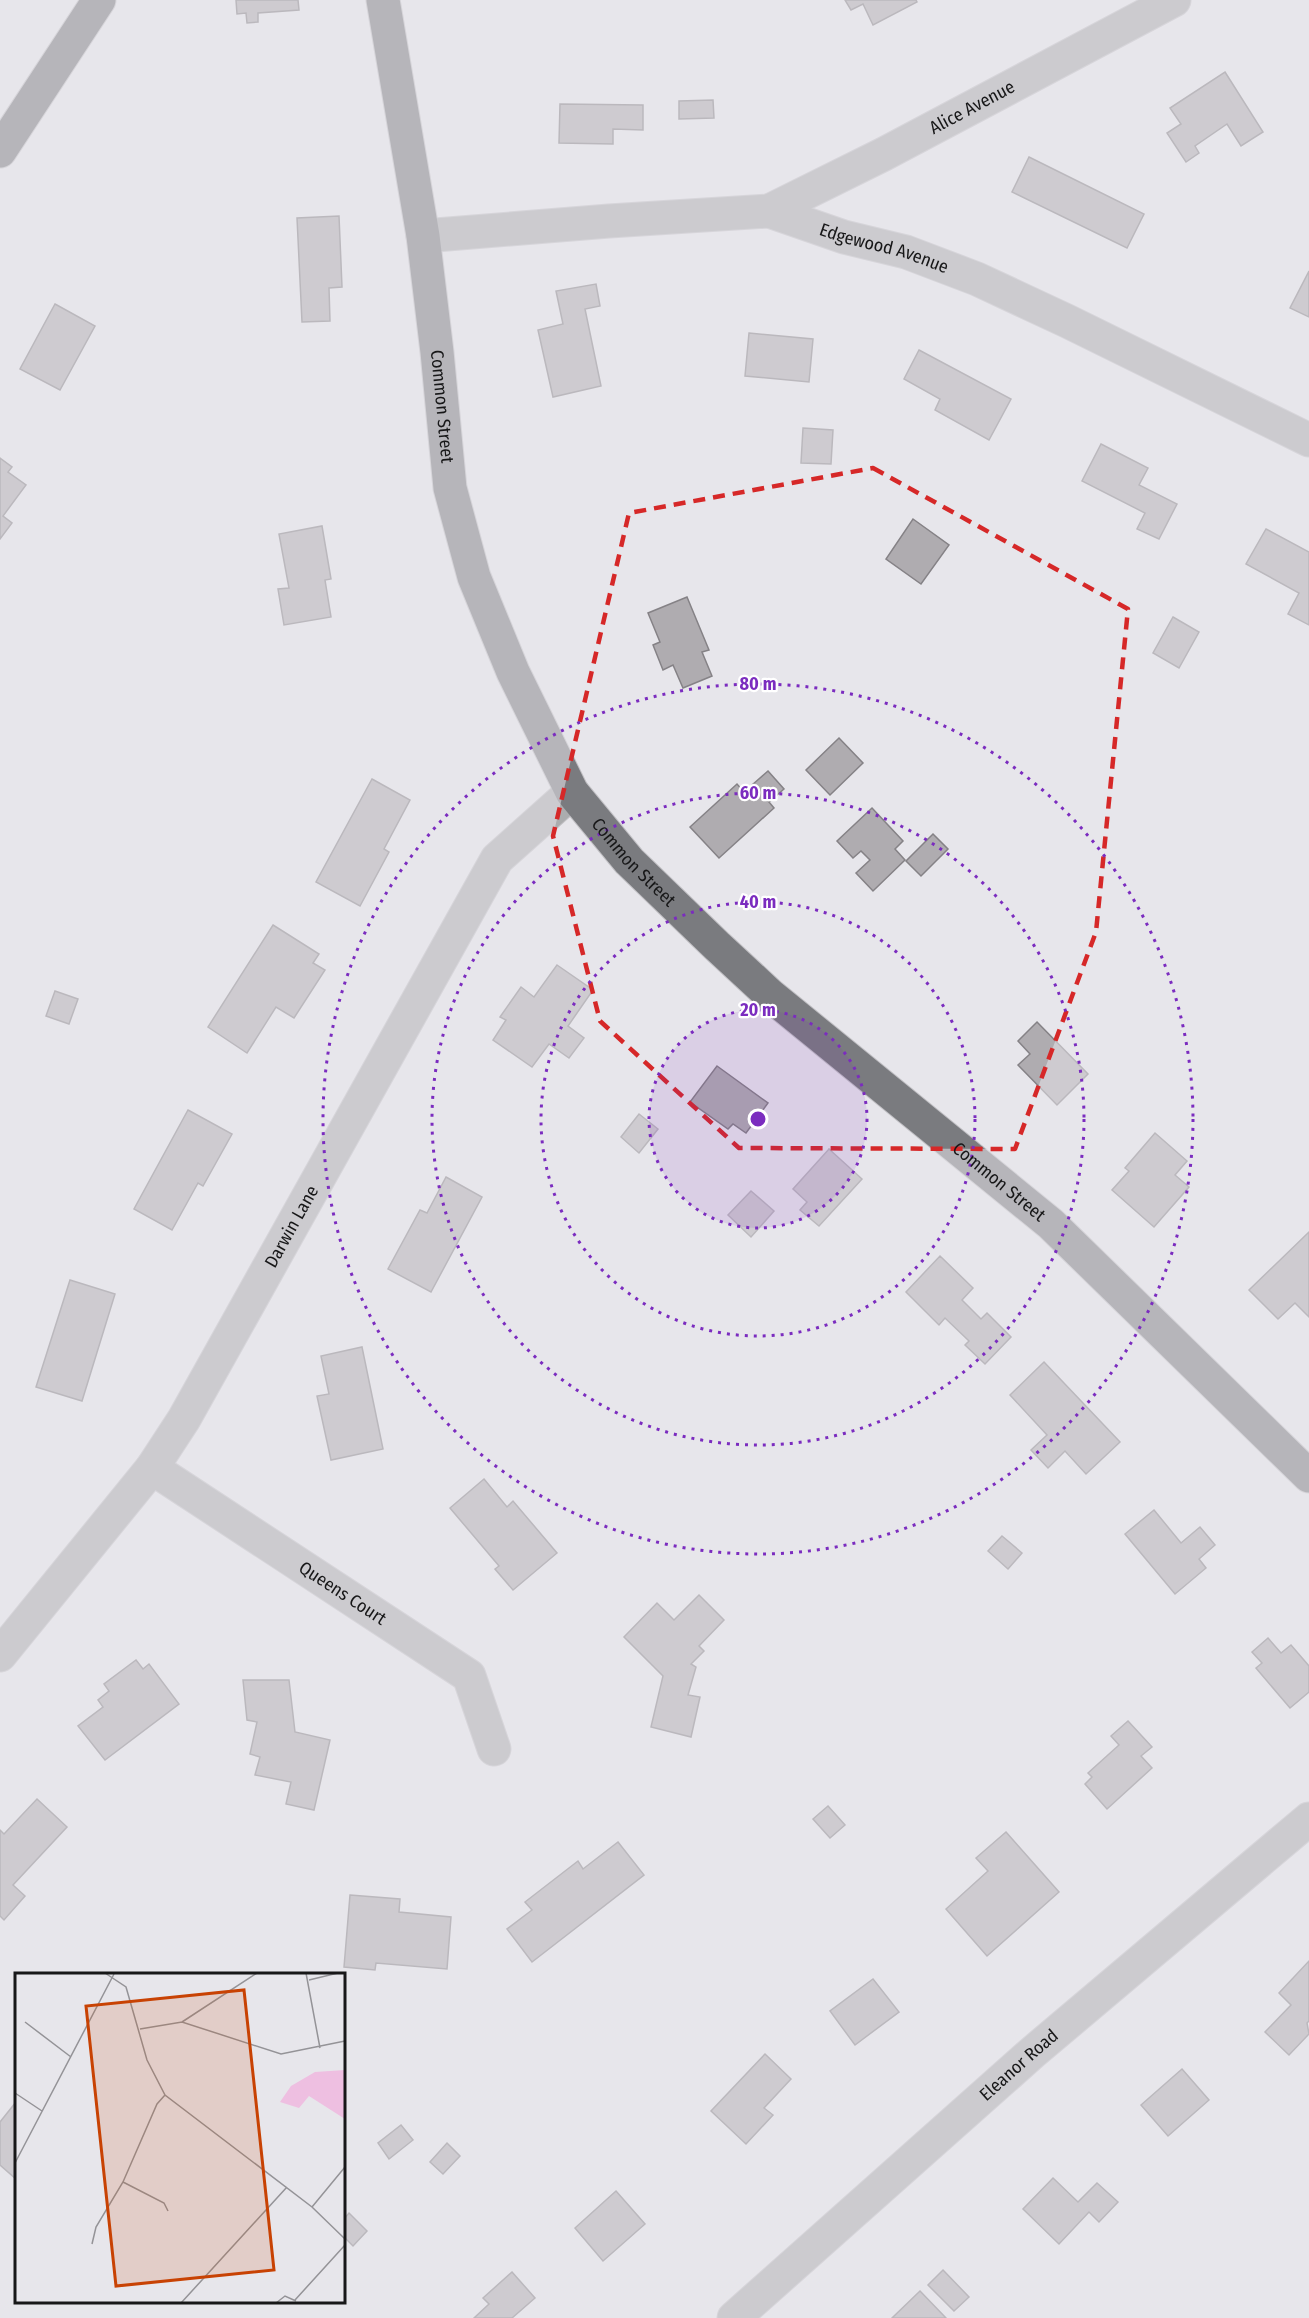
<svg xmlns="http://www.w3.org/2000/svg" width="1309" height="2318" font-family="'Fira Sans Condensed',sans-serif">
<rect width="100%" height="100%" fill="#e7e6eb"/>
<g fill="#afacb0" stroke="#858286" stroke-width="1.5">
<path d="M236 0H298L299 10 258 13V22L247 23 246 13 237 14Z"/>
<path d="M845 0H916L917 2 873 25 863 4 851 10Z"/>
<path d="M1225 72 1263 132 1241 146 1227 124 1195 146 1199 153 1186 162 1167 133 1181 124 1170 108Z"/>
<path d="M713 100 714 118 679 119V101Z"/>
<path d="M560 104 643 105V130L613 129V144L559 143Z"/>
<path d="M1029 157 1144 214 1127 248 1012 192Z"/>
<path d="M339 216 342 287 329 288 330 321 302 322 297 218Z"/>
<path d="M1309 271V317L1290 308Z"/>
<path d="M596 284 600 306 585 309 601 386 553 397 538 330 563 324 556 291Z"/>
<path d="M55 304 95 326 60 390 20 369Z"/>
<path d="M749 333 813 339 809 382 745 376Z"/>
<path d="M919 350 1011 399 989 440 935 410 940 399 904 379Z"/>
<path d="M803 428 833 430 831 464 801 463Z"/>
<path d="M1101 444 1148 468 1139 485 1177 504 1159 539 1137 529 1145 513 1082 481Z"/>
<path d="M0 458 12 467 8 472 26 485 3 516 12 523 0 539Z"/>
<path d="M913 519 949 545 921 584 886 559Z"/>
<path d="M322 526 331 579 325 580 331 617 284 625 278 589 289 588 279 534Z"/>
<path d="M1266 529 1309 552V625L1288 614 1299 593 1246 564Z"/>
<path d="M687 597 709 650 702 652 712 676 683 688 673 665 663 670 653 645 660 642 648 613Z"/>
<path d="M1173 617 1199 632 1179 668 1153 653Z"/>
<path d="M839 738 863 763 830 795 806 770Z"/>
<path d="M768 771 784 789 769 802 774 808 719 858 690 827 737 784 744 792Z"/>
<path d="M372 779 410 800 384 849 389 852 360 906 316 882Z"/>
<path d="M872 808 903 841 895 849 905 860 873 891 856 873 870 860 861 851 853 858 837 841Z"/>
<path d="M933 834 948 849 921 876 906 861Z"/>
<path d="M273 925 319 954 313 963 325 970 294 1018 276 1007 247 1053 208 1027Z"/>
<path d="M557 965 593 990 568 1026 584 1038 569 1058 549 1044 532 1067 493 1040 506 1020 500 1017 521 987 534 997Z"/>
<path d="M55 991 78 999 69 1024 46 1016Z"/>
<path d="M1037 1022 1088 1074 1057 1105 1018 1065 1030 1054 1018 1041Z"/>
<path d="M717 1066 768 1103 746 1133 733 1124 728 1129 690 1102Z"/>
<path d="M188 1110 232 1134 203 1186 198 1183 172 1230 134 1209Z"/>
<path d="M639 1114 658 1129 639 1153 621 1137Z"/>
<path d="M1155 1133 1187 1161 1175 1175 1189 1187 1154 1227 1112 1190 1129 1171 1125 1168Z"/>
<path d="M829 1149 862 1179 819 1226 800 1210 807 1202 793 1189Z"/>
<path d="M446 1177 482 1197 431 1292 388 1269 420 1210 427 1213Z"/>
<path d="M751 1191 774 1211 751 1237 728 1215Z"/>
<path d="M1309 1232V1317L1295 1303 1278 1319 1249 1290Z"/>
<path d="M940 1256 973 1288 962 1300 981 1319 987 1313 1011 1337 985 1364 965 1345 969 1341 945 1318 939 1325 906 1292Z"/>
<path d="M70 1280 115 1294 82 1401 36 1387Z"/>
<path d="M362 1347 383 1449 331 1460 317 1396 329 1394 321 1356Z"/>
<path d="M1044 1362 1120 1442 1086 1474 1065 1451 1048 1468 1031 1450 1047 1435 1010 1395Z"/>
<path d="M484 1479 507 1507 513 1501 557 1553 513 1590 495 1569 499 1566 450 1508Z"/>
<path d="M1154 1510 1181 1543 1200 1527 1215 1545 1199 1559 1206 1568 1175 1594 1125 1534Z"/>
<path d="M1002 1536 1022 1553 1008 1569 988 1551Z"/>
<path d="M699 1595 724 1620 699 1646 704 1651 691 1664 696 1667 688 1695 700 1697 691 1737 651 1727 663 1676 624 1637 657 1603 674 1620Z"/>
<path d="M1268 1638 1281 1653 1291 1645 1309 1666V1692L1290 1708 1256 1668 1262 1663 1252 1652Z"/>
<path d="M136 1660 143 1669 149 1664 179 1704 105 1760 78 1726 103 1707 98 1700 109 1691 104 1684Z"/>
<path d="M243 1680H289L295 1732 330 1740 314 1810 286 1804 291 1782 255 1775 260 1757 250 1754 257 1722 247 1720Z"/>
<path d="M1128 1721 1152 1747 1141 1756 1152 1768 1107 1809 1085 1784 1092 1777 1088 1773 1119 1745 1111 1736Z"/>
<path d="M37 1799 67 1827 13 1885 25 1896 4 1920 0 1916V1830L4 1834Z"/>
<path d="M828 1806 845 1825 830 1838 813 1819Z"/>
<path d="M1006 1832 1059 1892 987 1956 946 1909 988 1871 976 1858Z"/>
<path d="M618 1842 644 1875 532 1962 507 1929 532 1910 525 1902 578 1861 583 1869Z"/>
<path d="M350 1895 400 1899 399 1912 451 1917 447 1969 376 1963 375 1970 344 1967Z"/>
<path d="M1309 1961V2021L1307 2023 1309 2034 1289 2055 1265 2032 1291 2005 1279 1993Z"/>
<path d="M873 1979 899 2012 855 2045 830 2011Z"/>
<path d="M765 2054 791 2079 764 2108 773 2115 746 2144 711 2111Z"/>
<path d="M1182 2069 1209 2100 1168 2136 1141 2105Z"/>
<path d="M16 2102V2179L0 2165V2122Z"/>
<path d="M401 2125 413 2140 389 2159 378 2143Z"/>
<path d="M447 2143 460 2156 443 2174 430 2162Z"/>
<path d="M1053 2178 1078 2202 1097 2183 1118 2202 1099 2222 1089 2212 1059 2244 1023 2209Z"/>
<path d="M616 2191 645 2224 603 2261 575 2228Z"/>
<path d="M349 2213 367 2231 353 2246 344 2237V2219Z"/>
<path d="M943 2270 969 2297 954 2311 928 2285Z"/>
<path d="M512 2272 535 2298 512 2318H474L489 2304 483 2298Z"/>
<path d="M920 2291 946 2318H892Z"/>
</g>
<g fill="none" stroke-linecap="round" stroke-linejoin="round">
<g stroke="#c2c1c5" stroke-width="35">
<g id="minor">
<path id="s1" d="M769 211 884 154 1174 0"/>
<path id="s2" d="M423 236 609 221 769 211 844 237 906 252 977 279 1067 321 1309 440"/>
<path id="s3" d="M152 1468 469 1676 494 1749"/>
<path id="s4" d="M0 1655 152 1468 184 1419 497 859 572 792"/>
<path id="s5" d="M734 2318 1032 2053 1309 1819"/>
</g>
</g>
<g stroke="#c2c1c5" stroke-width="35">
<g id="major">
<path id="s6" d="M383 0 423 236 437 352 450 488 474 577 513 672 572 792 629 861 716 945 770 995 1051 1224 1309 1476"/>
<path d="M0 151 99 0"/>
</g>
</g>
<use href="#minor" stroke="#abacae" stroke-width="33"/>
<use href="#major" stroke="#7a7b7f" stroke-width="33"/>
</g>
<path d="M0 0H1309V2318H0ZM873 468 1128 609 1096 932 1015 1149 739 1148 600 1021 553 836 629 513Z" fill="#e7e6eb" fill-opacity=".55" fill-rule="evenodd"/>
<path fill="none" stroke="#d62828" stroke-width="4.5" stroke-dasharray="12 8" stroke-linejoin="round" d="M873 468 1128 609 1096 932 1015 1149 739 1148 600 1021 553 836 629 513Z"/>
<circle cx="758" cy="1119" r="109" fill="#7b2cbf" fill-opacity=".12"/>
<g fill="none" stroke="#7b2cbf" stroke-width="3" stroke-dasharray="3 6">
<circle cx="758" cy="1119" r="109"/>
<circle cx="758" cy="1119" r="217"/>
<circle cx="758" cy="1119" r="326"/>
<circle cx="758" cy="1119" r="435"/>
</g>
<g text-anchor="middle" stroke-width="4.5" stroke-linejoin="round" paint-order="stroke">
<g font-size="18" fill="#171718" stroke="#fff">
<text dy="6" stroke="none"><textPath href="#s1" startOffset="228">Alice Avenue</textPath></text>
<text dy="6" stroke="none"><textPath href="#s2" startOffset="468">Edgewood Avenue</textPath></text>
<text dy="6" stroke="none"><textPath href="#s6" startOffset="411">Common Street</textPath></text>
<text dy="6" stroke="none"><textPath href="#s6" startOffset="915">Common Street</textPath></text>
<text dy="6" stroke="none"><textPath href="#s6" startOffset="1401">Common Street</textPath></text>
<text dy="6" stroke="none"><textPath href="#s4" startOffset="520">Darwin Lane</textPath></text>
<text dy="6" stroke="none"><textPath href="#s3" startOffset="228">Queens Court</textPath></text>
<text dy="6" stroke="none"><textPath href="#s5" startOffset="381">Eleanor Road</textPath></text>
</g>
</g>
<g transform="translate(15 1973)">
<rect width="330" height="330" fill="#e7e6eb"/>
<path d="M330 97V146L294 123 284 135 265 129 276 113 300 99Z" fill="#eebfe1"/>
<path fill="none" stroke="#949397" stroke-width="1.5" d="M90 0 111 14 132 87 150 122 297 234 330 266M291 0 305 75M294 7 323 0M10 49 56 84M167 49 242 0M125 56 167 49 266 81 330 68M0 120 27 138M0 190 99 1M108 209 149 230 153 238M297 234 330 194M77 271 81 254 108 209 142 131 150 122M280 327 330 272M166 330 272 214M261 330 270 323 281 328"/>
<path fill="#c84203" fill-opacity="0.15" stroke="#c84203" stroke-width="3" d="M229 17 259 297 101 313 71 33Z"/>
<rect width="330" height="330" fill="none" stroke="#171718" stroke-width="3"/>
</g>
<circle cx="758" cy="1119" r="9" fill="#7b2cbf" stroke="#fff" stroke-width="3"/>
<g font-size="18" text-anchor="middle" font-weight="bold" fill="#7b2cbf" stroke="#fff" stroke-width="4.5" stroke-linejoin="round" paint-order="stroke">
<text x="758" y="690">80 m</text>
<text x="758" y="799">60 m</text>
<text x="758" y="908">40 m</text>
<text x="758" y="1016">20 m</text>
</g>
</svg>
